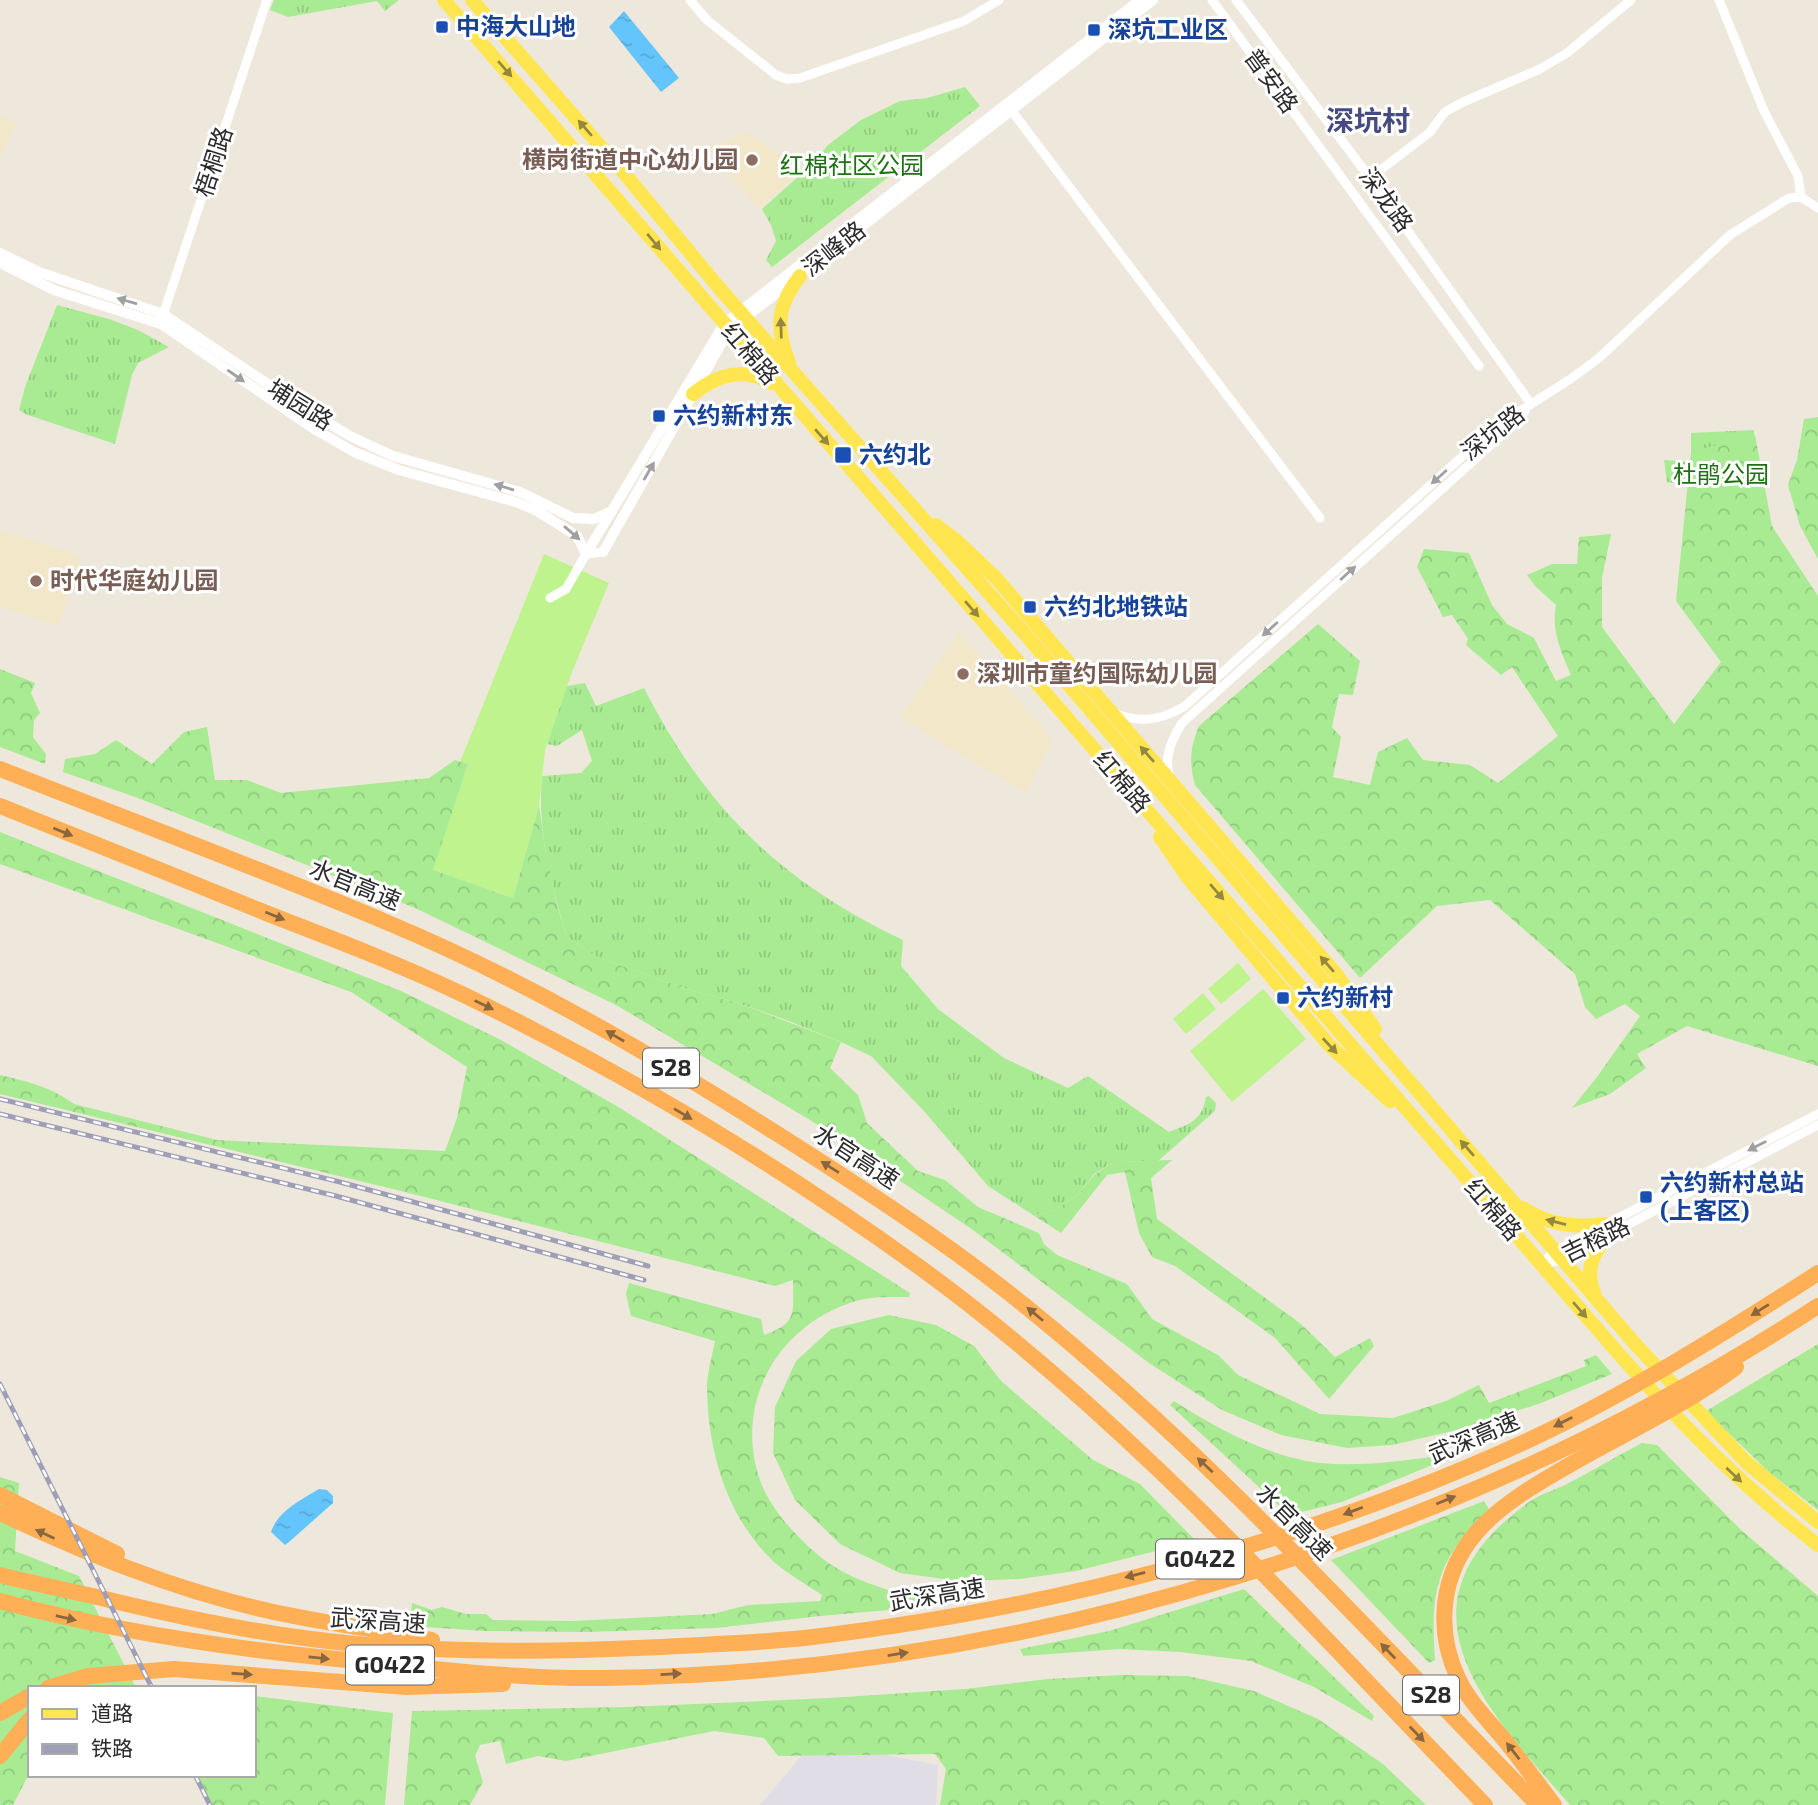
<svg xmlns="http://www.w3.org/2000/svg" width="1818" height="1805" font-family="'Exo 2','Noto Sans SC',sans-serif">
<defs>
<pattern id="grass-tufts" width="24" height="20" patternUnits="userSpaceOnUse" patternTransform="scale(1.75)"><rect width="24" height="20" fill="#a8eb92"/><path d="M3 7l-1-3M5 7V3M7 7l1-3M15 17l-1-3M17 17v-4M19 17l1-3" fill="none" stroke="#91ca7e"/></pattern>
<pattern id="forest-crowns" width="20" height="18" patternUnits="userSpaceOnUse" patternTransform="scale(1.75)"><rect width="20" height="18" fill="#a8eb92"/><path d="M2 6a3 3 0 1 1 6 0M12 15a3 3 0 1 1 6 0" fill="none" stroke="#91ca7e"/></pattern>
<pattern id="water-ripples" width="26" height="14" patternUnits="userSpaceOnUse" patternTransform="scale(1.75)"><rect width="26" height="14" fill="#63c5fc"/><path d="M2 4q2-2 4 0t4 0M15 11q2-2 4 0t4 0" fill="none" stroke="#56a9d8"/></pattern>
</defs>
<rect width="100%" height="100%" fill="#eee8dc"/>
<path fill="#e0dde6" d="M814 1741 938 1765 936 1805H760Z"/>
<g fill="#f2e8c9">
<path d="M0 115 16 123 0 156Z"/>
<path d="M747 132 803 171 758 209 709 148Z"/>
<path d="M0 530 80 556 59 626 0 607Z"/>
<path d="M959 632 1053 740 1026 792 950 749 901 716Z"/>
</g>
<g fill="url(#grass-tufts)">
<path d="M274 0H399L385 11 377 1 288 17 270 10Z"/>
<path d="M965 87 980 106 772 267 766 260 776 241 771 225 762 209 810 166 828 145 861 120 900 101 927 98Z"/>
<path d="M57 305 109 319 138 330 169 347 138 363 132 375 115 444 25 414 19 410 25 387Z"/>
<path d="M1754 430 1750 559 1690 486 1667 482 1664 460 1691 462V433Z"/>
<path d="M585 683 596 706 644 688C705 808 781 882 903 940L901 966 938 1009 1004 1058 1068 1088 1088 1076 1169 1132C1189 1124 1202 1121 1206 1097L1209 1096 1216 1103 1215 1111 1158 1161 1114 1162 1094 1174 1080 1193 1054 1211 1033 1215 988 1186 923 1110 871 1056 841 1042 786 1020 738 1003 693 991 599 958 567 937C551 885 537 830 542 776L581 773 592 761 582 730 557 746 547 744 567 686Z"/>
</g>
<g fill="url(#forest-crowns)">
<path d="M1818 417V559L1800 526 1788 485 1797 460 1804 419Z"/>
<path d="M1755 435 1772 526 1818 596V1066L1687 1026 1637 1054 1646 1068 1610 1094 1572 1108 1597 1077 1640 1016 1625 1004 1596 1019 1585 1007 1575 974 1490 900 1437 906 1360 978 1195 785C1189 763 1190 747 1199 726L1318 624 1360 661 1353 695 1339 694 1332 727 1341 737 1333 777 1370 785 1378 752 1407 738 1423 760 1470 765 1498 783 1558 736 1512 667 1501 675 1466 645 1468 639 1452 615 1443 617 1417 567 1424 549 1469 553 1492 605 1507 624 1534 638 1556 681 1571 675C1561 652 1551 630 1556 605L1536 587 1527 575 1552 564H1577L1579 537 1611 534 1602 578V627L1674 724 1721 662 1676 601 1691 452Z"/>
<path d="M0 669 35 683 31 693 40 713 34 720 33 737 46 754 45 764 0 747Z"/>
<path d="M207 727 215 780H247L281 793 429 778 455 760 468 764 434 870 513 898 539 805 545 849 557 905 567 937 599 958 693 991 738 1003 841 1042 830 1068 858 1095 867 1123 918 1171 945 1180 978 1207 1039 1233 1044 1244 1057 1255 1127 1284 1152 1319 1218 1355 1238 1375 1320 1414 1393 1418 1446 1401 1479 1385 1489 1403 1586 1366 1584 1360 1596 1355 1612 1374 1541 1403 1453 1431 1392 1445 1347 1448 1281 1435 1222 1410 1149 1363 973 1230 810 1120 616 1005 415 908 138 798 63 772 65 759 95 754 116 740 152 764 184 732Z"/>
<path d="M0 832 401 991 501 1040 620 1108 910 1293 909 1297C892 1297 872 1296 856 1301 779 1324 733 1401 760 1480 770 1509 795 1535 818 1555 848 1580 887 1590 924 1600V1607L820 1616 716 1628 588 1632 484 1631 410 1626 412 1603 432 1610 442 1607 466 1614H486L493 1620 573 1621 712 1614 748 1605 820 1601 822 1595C806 1584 787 1574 773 1561 727 1517 708 1452 707 1389 707 1373 712 1356 715 1341L631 1316 626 1294 629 1283 761 1319 764 1335C798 1323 793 1313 793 1280L775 1286 401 1191 0 1094V1075C29 1082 49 1086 74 1104L217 1140 445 1151 457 1118 467 1067 351 992 0 864Z"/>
<path d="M1172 1160 1151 1178 1157 1219 1301 1324 1335 1357 1370 1338 1374 1346 1329 1399 1275 1338 1175 1266 1152 1257 1139 1233 1125 1172 1107 1175 1061 1233 1033 1215 1054 1211 1080 1193 1094 1175 1114 1162Z"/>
<path d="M889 1315 936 1325 974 1346 1001 1381 1093 1460 1140 1484 1196 1541 1076 1571 1020 1579 959 1581 900 1573 840 1544 795 1500 773 1453 775 1407 796 1361 831 1329Z"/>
<path d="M1818 1344V1510L1770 1473 1706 1411Z"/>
<path d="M1174 1401C1216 1428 1271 1458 1321 1463 1361 1467 1400 1461 1439 1456L1442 1461 1342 1502 1289 1515 1170 1405Z"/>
<path d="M1642 1443 1657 1445 1740 1529 1818 1596V1805H1570C1485 1708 1385 1605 1529 1502 1540 1494 1555 1490 1567 1484 1592 1471 1617 1456 1642 1443Z"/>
<path d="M0 1477 19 1483 15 1551 79 1576 136 1688H30V1772L13 1805H0Z"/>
<path d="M1484 1501 1489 1509C1437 1560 1430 1589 1435 1660L1429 1663 1331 1560Z"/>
<path d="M1244 1589 1374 1716 1372 1721 1314 1687 1251 1661 1180 1652 1119 1649 1023 1656 1020 1649 1109 1631Z"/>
<path d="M1121 1675 1188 1676 1254 1691 1318 1719 1383 1764 1426 1805H940L946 1769 935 1754 778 1756 764 1738 714 1731 566 1761 538 1756 506 1764 500 1741 480 1745 475 1756 483 1782 470 1805H404L412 1711 626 1707 829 1698 965 1689 1048 1679Z"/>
<path d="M254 1696 393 1713 385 1805H211L197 1775H254Z"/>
</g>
<g fill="#bef38d">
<path d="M544 554 609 583 572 672 545 750 539 805 513 898 433 870 468 764 460 762Z"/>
<path d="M1238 963 1251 979 1221 1004 1208 989Z"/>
<path d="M1263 989 1306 1039 1232 1102 1190 1051Z"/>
<path d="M1203 993 1216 1009 1186 1034 1173 1019Z"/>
</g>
<g fill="url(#water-ripples)">
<path d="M624 11 679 78 661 92 609 27Z"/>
<path d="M319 1489 327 1490 333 1496V1503L289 1542 285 1545 271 1532C278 1511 301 1500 319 1489Z"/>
</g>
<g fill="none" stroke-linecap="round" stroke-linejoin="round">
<g stroke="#fff" stroke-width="9">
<path d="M690 0 707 20 776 75 787 79 800 78 964 21 999 0"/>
<path d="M1212 0 1479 366"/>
<path d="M1236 0 1370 178 1531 404"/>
<path d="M1719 0 1764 111 1798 176 1801 197"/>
<path d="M1008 106 1320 518"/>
<path d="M1370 178 1429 133 1445 112 1463 102 1540 69 1567 53 1631 0"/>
<path d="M162 318 267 0"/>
<path d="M550 598 566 589 586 554 603 552"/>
<path d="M1115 713C1140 724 1162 720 1185 706L1495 427 1572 378 1599 358 1730 235 1789 198 1801 197 1818 208"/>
<path d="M1170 777C1163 757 1172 739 1182 723L1502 435 1525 411"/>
<path d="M1541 1265 1555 1251 1818 1114"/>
<path d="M1542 1265 1562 1259 1818 1125"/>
</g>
<g stroke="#fff" stroke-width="10">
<path d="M0 253 39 272 163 314 311 413 352 437 393 456 520 492 573 518 594 519 612 511"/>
<path d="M0 263 54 290 161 324 311 427 354 452 399 470 516 502 537 511 577 536 586 554"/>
<path d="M603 552 729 330 1153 0"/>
<path d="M586 554 724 324 1140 0"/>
</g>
<g stroke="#ffe650" stroke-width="14">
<path d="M444 0 1619 1354C1682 1425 1743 1487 1818 1545"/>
<path d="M472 0 624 173 720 289 1025 634 1636 1345 1746 1462 1818 1522"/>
<path d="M789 362C775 327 777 306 800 276"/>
<path d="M693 394C718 374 743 367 772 383"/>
<path d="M936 525 957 541 996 578 1337 975 1375 1029"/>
<path d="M1160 837 1188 878 1330 1046 1390 1101"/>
<path d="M1523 1208C1548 1225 1577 1228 1606 1224"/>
<path d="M1594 1293C1584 1268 1594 1248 1614 1232"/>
</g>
<g stroke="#ffaf56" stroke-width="16">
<path d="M0 769C129 820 259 868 386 922 523 979 651 1054 776 1133 861 1187 946 1242 1024 1305 1210 1455 1371 1634 1538 1805"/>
<path d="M0 806C90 842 181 878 271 915 336 940 401 965 464 995 621 1071 777 1164 918 1266 1129 1419 1304 1618 1485 1805"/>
<path d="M0 1495 117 1554"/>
<path d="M0 1513C85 1553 172 1589 265 1610 320 1623 377 1629 432 1640"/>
<path d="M0 1575C31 1583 62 1589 93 1596 179 1617 267 1636 356 1644 457 1653 560 1652 661 1647 712 1644 763 1643 813 1637 1054 1608 1308 1542 1529 1440 1629 1393 1725 1333 1818 1273"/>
<path d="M0 1601C108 1630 218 1647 328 1658 420 1668 512 1679 604 1678 1026 1673 1465 1536 1818 1306"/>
<path d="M48 1688 88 1676 174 1669 406 1687 503 1684"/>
<path d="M0 1713 30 1696"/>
<path d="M0 1756 30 1719"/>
<path d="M1554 1805C1537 1782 1520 1759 1502 1737 1486 1718 1468 1700 1458 1678 1435 1629 1441 1574 1476 1533 1500 1505 1535 1485 1566 1467 1623 1434 1683 1407 1736 1367"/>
</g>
<g stroke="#9e9fb7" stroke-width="5">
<g id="rail">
<path d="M0 1099 340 1182 648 1266"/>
<path d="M0 1114 336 1196 644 1280"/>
<path d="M0 1384 152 1688"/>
<path d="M195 1775 210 1805"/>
</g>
</g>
<use href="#rail" stroke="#fff" stroke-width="2.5" stroke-dasharray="8" stroke-linecap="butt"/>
</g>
<defs><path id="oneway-solid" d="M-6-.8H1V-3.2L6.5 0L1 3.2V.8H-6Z" transform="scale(1.75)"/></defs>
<g fill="#95883e">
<use href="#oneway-solid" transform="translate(505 69) rotate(49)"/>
<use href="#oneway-solid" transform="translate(585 128) rotate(-131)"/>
<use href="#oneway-solid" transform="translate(654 242) rotate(50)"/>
<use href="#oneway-solid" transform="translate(781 328) rotate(-92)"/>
<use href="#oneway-solid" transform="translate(822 437) rotate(49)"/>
<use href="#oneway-solid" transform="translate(972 609) rotate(49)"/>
<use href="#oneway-solid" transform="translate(1147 754) rotate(-131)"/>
<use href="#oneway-solid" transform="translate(1217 892) rotate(49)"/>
<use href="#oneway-solid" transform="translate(1327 964) rotate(-131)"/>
<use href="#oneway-solid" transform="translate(1330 1046) rotate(47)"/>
<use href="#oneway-solid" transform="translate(1467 1148) rotate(-131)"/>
<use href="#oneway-solid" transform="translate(1556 1222) rotate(-166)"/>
<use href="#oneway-solid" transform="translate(1580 1310) rotate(49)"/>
<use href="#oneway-solid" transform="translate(1734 1475) rotate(43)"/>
</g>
<g fill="#a0a0a0">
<use href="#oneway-solid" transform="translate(127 301) rotate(-164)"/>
<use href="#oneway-solid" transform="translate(236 376) rotate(35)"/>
<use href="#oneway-solid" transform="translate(649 471) rotate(-60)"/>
<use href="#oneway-solid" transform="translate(1439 477) rotate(138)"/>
<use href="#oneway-solid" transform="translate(504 487) rotate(-163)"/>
<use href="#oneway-solid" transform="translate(572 533) rotate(41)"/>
<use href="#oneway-solid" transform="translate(1348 573) rotate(-42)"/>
<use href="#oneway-solid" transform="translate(1270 629) rotate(138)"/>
<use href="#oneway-solid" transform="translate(1757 1146) rotate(153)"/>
</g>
<g fill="#8a663e">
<use href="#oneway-solid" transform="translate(63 832) rotate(22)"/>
<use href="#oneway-solid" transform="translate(275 916) rotate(22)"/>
<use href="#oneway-solid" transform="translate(484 1005) rotate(26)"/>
<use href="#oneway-solid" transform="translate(615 1036) rotate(-150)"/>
<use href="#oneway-solid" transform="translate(683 1114) rotate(31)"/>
<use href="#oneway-solid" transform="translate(830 1167) rotate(-148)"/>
<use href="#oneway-solid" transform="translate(1760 1310) rotate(148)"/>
<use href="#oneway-solid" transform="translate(1035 1314) rotate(-140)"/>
<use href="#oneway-solid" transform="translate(1563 1422) rotate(153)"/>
<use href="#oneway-solid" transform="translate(1205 1465) rotate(-137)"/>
<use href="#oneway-solid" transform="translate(1446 1500) rotate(-22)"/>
<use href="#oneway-solid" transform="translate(1353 1511) rotate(159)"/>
<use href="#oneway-solid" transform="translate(45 1534) rotate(-155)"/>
<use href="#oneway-solid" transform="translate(1135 1575) rotate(166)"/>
<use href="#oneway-solid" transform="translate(66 1618) rotate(13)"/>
<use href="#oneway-solid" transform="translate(1388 1651) rotate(-134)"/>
<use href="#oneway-solid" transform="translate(898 1654) rotate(-9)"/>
<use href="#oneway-solid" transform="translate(319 1658) rotate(6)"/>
<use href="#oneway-solid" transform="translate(242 1674) rotate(4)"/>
<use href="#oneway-solid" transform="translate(671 1674) rotate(-3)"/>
<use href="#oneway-solid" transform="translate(1417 1734) rotate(46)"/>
<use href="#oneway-solid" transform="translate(1513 1751) rotate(-128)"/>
</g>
<g fill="#1a4fb4" stroke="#fff" stroke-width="2.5">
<rect x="435" y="20" width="14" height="14" rx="3.5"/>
<rect x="1087" y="23" width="14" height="14" rx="3.5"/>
<rect x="652" y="409" width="14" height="14" rx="3.5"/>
<rect x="834" y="446" width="18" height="18" rx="3.5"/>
<rect x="1023" y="600" width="14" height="14" rx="3.5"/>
<rect x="1276" y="991" width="14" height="14" rx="3.5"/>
<rect x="1639" y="1190" width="14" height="14" rx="3.5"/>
</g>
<g fill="#8d6e63" stroke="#fff" stroke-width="2.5">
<circle cx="752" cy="160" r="7"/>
<circle cx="36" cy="581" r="7"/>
<circle cx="963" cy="674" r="7"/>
</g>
<g text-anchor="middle" stroke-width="6" stroke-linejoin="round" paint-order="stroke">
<g fill="#fff" stroke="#6b6b6b" stroke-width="2">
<rect x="643" y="1048.5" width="56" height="39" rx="5"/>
<rect x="1156" y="1539.5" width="88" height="39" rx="5"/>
<rect x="346" y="1645.5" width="88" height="39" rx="5"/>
<rect x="1403" y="1675.5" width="56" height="39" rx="5"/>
</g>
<g font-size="23" font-weight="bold" fill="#2b2b2b">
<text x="671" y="1076">S28</text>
<text x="1200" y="1567">G0422</text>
<text x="390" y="1673">G0422</text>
<text x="1431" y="1703">S28</text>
</g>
<g font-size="24" font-weight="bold" fill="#164399" stroke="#fff" text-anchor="start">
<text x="456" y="35">中海大山地</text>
<text x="1108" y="38">深坑工业区</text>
<text x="673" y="424">六约新村东</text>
<text x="859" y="463">六约北</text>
<text x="1044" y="615">六约北地铁站</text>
<text x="1297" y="1006">六约新村</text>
<text x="1660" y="1191">六约新村总站<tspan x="1660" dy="28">(上客区)</tspan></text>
</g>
<g font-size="24" fill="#2b2b2b" stroke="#fff">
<text transform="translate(1271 81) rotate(54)" y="8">普安路</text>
<text transform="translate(214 162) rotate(-72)" y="8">梧桐路</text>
<text transform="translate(1386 200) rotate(54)" y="8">深龙路</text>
<text transform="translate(834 249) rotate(-38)" y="8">深峰路</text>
<text transform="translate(750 354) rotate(49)" y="8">红棉路</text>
<text transform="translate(300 405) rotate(32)" y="8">埔园路</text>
<text transform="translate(1493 433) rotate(-38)" y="8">深坑路</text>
<text transform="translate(1122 782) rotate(49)" y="8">红棉路</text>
<text transform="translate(355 885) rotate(22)" y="8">水官高速</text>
<text transform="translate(856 1157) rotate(33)" y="8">水官高速</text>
<text transform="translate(1493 1210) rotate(49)" y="8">红棉路</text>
<text transform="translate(1596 1240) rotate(-26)" y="8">吉榕路</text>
<text transform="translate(1474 1438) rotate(-23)" y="8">武深高速</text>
<text transform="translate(1294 1522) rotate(45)" y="8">水官高速</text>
<text transform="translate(937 1595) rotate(-9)" y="8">武深高速</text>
<text transform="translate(378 1621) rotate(4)" y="8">武深高速</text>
</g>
<g font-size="24" font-weight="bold" fill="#785e54" stroke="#fff" text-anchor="start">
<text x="738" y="168" text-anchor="end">横岗街道中心幼儿园</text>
<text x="50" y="589">时代华庭幼儿园</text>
<text x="977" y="682">深圳市童约国际幼儿园</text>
</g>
<g font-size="24" fill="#1d7112" stroke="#fff">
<text x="852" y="174">红棉社区公园</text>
<text x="1721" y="483">杜鹃公园</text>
</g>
<g font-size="28" font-weight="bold" fill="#464b81" stroke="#fff">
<text x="1368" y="131">深坑村</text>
</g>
</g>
<rect x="28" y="1686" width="228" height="91" fill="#ffffff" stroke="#aaaaaa" stroke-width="2"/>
<rect x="42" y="1709" width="35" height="10" fill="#ffe650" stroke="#aaaaaa" stroke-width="2"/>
<text x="91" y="1721" font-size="21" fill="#2b2b2b">道路</text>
<rect x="42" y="1744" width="35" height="10" fill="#9e9fb7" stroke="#aaaaaa" stroke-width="2"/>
<text x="91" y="1756" font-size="21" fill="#2b2b2b">铁路</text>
</svg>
